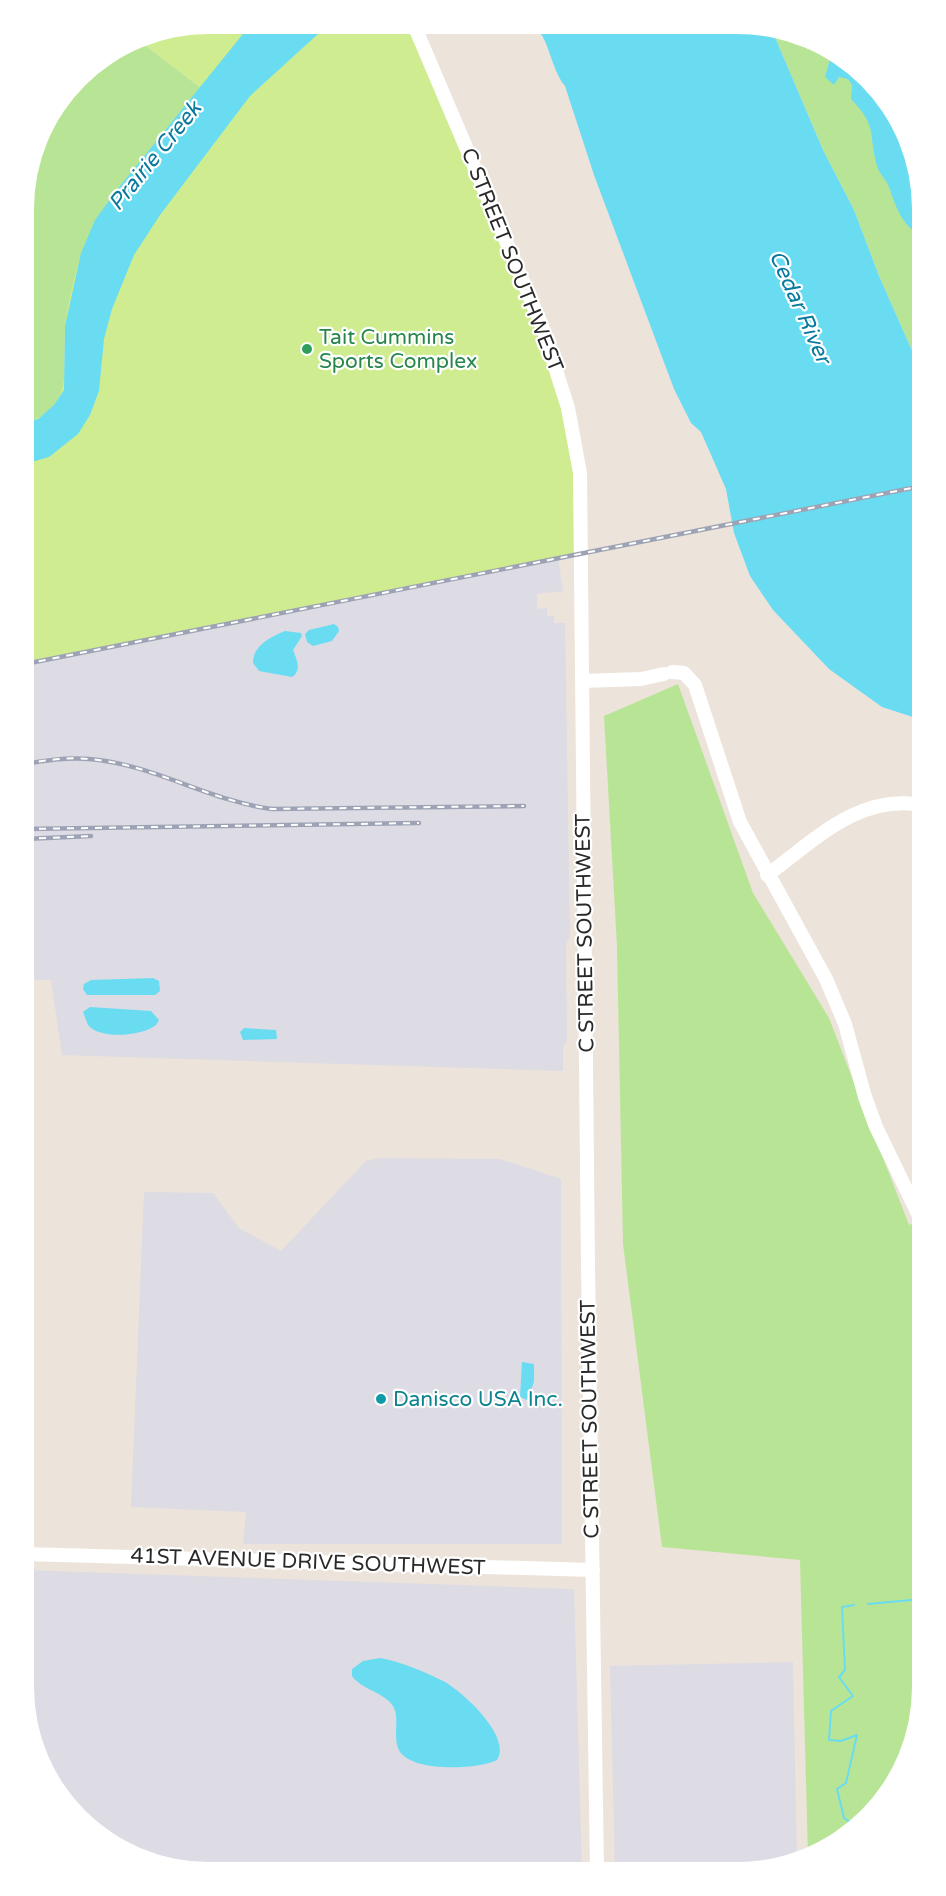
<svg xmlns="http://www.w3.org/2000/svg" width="946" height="1896" font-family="'Varela Round',sans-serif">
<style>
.industrial{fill:#dddbe4}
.green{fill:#b8e595}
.pitch{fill:#cfed90}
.water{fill:#69dcf2}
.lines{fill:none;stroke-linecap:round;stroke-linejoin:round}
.stream{stroke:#69dcf2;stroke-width:2}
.secondary{stroke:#fff;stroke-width:14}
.rail-casing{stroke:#9da3b4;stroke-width:4.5}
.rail{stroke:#fff;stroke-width:2;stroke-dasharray:7;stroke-linecap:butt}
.leisure-dot{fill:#2e9e5b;stroke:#fff;stroke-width:2}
.culture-dot{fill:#0f9aa8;stroke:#fff;stroke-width:2}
.labels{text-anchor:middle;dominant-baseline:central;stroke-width:4.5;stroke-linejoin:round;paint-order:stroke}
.street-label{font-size:21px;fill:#292929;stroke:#fff}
.leisure-label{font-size:21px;fill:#27864d;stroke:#fff;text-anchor:start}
.culture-label{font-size:21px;fill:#0d838f;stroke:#fff;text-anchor:start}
.water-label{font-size:22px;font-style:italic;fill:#09799e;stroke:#fff}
</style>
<rect width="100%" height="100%" fill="#ece3da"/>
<g class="industrial">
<polygon points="558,558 563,591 537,594 537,609 547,608 547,616 554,616 554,623 565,623 570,936 566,945 567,1040 563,1047 563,1071 62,1055 51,980 25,980 25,664"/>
<polygon points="380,1158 500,1159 561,1179 562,1544 243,1544 246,1512 131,1507 144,1192 213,1193 239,1228 281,1251 366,1161"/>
<polygon points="24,1570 574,1589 582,1872 185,1870 128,1853 88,1826 34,1746 24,1686"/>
<polygon points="793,1662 797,1861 736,1872 615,1872 610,1666"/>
</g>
<g class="green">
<polygon points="771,28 858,70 912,150 922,210 922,373 879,276 854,210 823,150"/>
<polygon points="137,39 201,88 116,191 65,326 64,390 55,405 38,419 25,422 26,186 43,127 87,70"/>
<path d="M678 684 753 893 829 1018 909 1225 922 1220V1699C917 1717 915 1740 908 1757 889 1803 851 1835 808 1856L800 1560 662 1547 623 1244 617 946 604 716Z"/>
</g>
<path class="pitch" d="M210 24 414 25 568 408 583 553 25 664V422C75 410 63 368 65 329 66 314 70 298 73 284 86 227 108 203 144 159 163 135 181 111 201 88L137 39Z"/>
<g class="water">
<polygon points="251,24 328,25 250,96 160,215 134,255 112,309 104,339 99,391 90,415 78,434 49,457 25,464 25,422 38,419 54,405 64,390 65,326 81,253 95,220 116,191"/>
<path d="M535 26 771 28 823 150 854 210 879 276 922 373V720L882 707 829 669 773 610 750 576 734 533 726 489 701 432 691 423 674 389 594 175 565 86C550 67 551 43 535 26Z"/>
<path d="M831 56 858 70 912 150 922 210V238C902 223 898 213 890 190 888 181 879 174 877 166 868 133 878 127 851 99L852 85 848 79 839 77 834 85 825 77Z"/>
<polygon points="334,624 338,627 339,631 332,641 313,646 307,642 305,634 309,630"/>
<path d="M285 631 301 633 302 636 293 650C297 660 302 670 292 677L259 671 253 663C253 645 271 637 285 631Z"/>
<polygon points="153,978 159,981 160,991 155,995 87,995 83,989 84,984 91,980"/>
<path d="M90 1007 151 1011 159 1020 156 1025C143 1036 100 1040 88 1025L83 1012Z"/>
<polygon points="244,1028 276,1030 277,1039 243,1040 240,1032"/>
<polygon points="522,1362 534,1364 534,1382 527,1400 520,1397"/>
<path d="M380 1658C402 1662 425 1672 445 1682 464 1693 512 1737 497 1760 477 1770 407 1773 398 1748 393 1735 400 1718 393 1706 384 1692 362 1690 352 1676V1669L363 1661Z"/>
</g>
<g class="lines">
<g class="stream">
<polyline points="915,1536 922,1546"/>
<polyline points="868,1604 922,1599"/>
<polyline points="854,1605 842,1607 845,1670 839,1677 853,1696 831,1711 829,1740 841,1741 857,1735 846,1783 837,1789 844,1818 856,1826"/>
</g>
<g class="secondary">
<polyline points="414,25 542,326 568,408 580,473 588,1264 597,1872"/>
<polyline points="672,672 684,673 695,685 740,822 826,979 845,1024 865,1097 876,1127 922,1222"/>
<polyline points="582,681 641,679 664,674"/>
<path d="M767 875C814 841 859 793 922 805"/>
<polyline points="24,1554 593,1570"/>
</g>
<defs>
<g id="rail">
<polyline points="25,664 922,486"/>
<path d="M25 764C46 760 68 757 89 759 153 764 209 801 272 809L524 806"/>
<polyline points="25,829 419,823"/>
<polyline points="25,839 91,836"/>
</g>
</defs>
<use href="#rail" class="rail-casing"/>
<use href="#rail" class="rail"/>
</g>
<circle class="leisure-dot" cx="307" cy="349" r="6"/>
<circle class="culture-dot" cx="381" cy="1399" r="6"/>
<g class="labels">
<g class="street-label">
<text transform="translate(512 260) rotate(68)">C STREET SOUTHWEST</text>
<text transform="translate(585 933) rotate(-91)">C STREET SOUTHWEST</text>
<text transform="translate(590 1419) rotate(-91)">C STREET SOUTHWEST</text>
<text transform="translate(308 1562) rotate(2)">41ST AVENUE DRIVE SOUTHWEST</text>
</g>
<g class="leisure-label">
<text x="319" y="337">Tait Cummins<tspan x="319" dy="24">Sports Complex</tspan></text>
</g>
<g class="culture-label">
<text x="393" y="1399">Danisco USA Inc.</text>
</g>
<g class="water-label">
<text transform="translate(155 156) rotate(-51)">Prairie Creek</text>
<text transform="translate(800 307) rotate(66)">Cedar River</text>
</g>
</g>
<path d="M0 0H946V1896H0ZM209 34H737A175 175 0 0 1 912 209V1687A175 175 0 0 1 737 1862H209A175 175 0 0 1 34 1687V209A175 175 0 0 1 209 34Z" fill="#fff" fill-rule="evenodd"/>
</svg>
